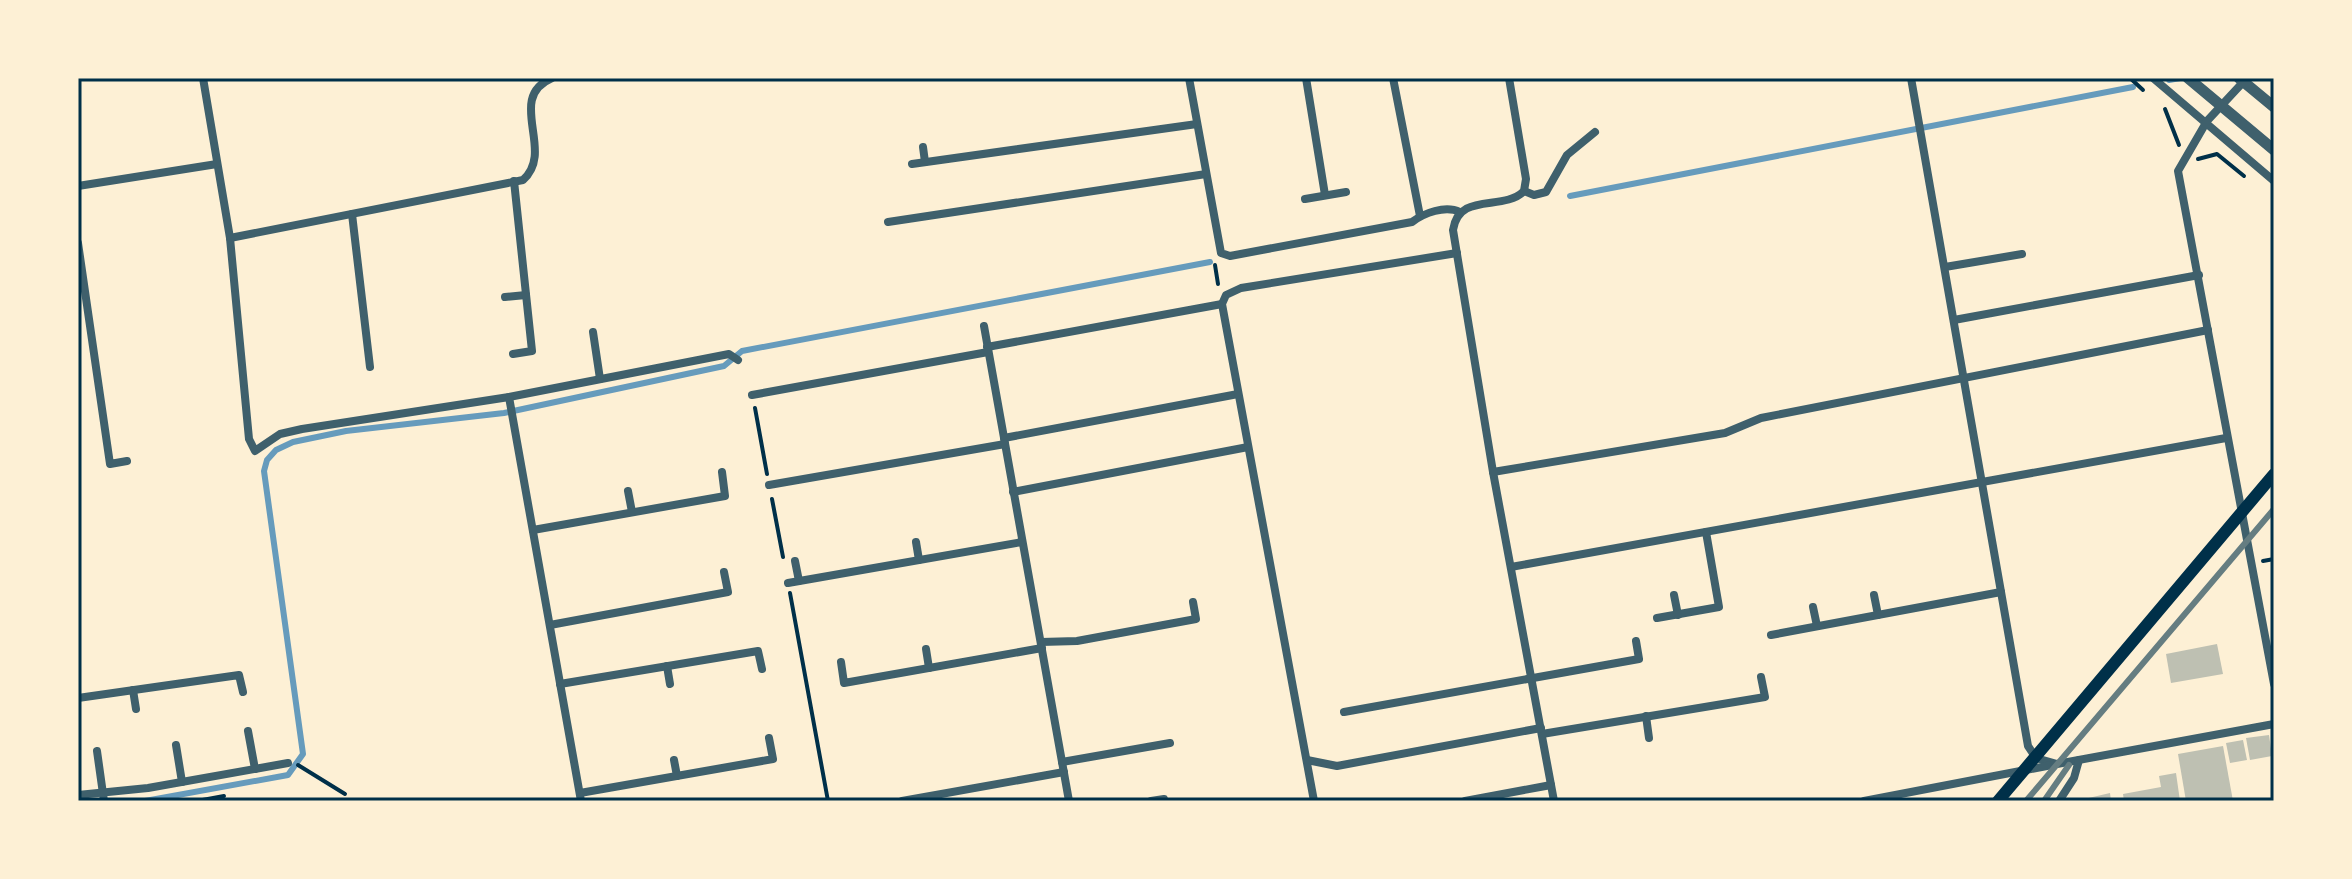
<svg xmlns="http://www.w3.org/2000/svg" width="2352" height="879" font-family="Mulish,sans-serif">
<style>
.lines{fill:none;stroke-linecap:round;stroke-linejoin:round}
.stream{stroke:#669bbc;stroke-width:6}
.building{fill:#bec0b2}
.path{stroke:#003049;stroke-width:4}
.minor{stroke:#3f606c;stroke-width:8}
.tertiary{stroke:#3f606c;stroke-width:11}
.secondary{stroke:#003049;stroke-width:12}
.rail{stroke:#657d81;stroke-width:6}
.neatline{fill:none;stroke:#003049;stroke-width:3}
</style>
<rect width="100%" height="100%" fill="#fdf0d5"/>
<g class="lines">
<g class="stream">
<polyline points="2169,80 2180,78"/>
<polyline points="1570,196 2133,87"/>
<polyline points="145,801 288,775 303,754 264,471 267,460 276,450 293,442 346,431 504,413 724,366 742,351 1210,262"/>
</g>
</g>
<g class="building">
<polygon points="2217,644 2223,674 2171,683 2166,654"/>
<polygon points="2269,735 2272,756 2250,760 2246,738"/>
<polygon points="2243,740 2247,760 2230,763 2226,743"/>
<polygon points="2223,746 2233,801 2186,801 2178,754"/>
<polygon points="2176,773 2180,801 2124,801 2123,794 2161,787 2159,776"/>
<polygon points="2110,793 2111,801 2080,801 2080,800"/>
</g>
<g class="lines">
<g class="path">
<polyline points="2130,78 2143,90"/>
<polyline points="2165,109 2179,145"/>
<polyline points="2198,159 2217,154 2244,176"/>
<polyline points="1215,265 1218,284"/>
<polyline points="755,408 767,474"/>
<polyline points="772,499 783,557"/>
<polyline points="2263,561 2274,559"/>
<polyline points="790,593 828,801"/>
<polyline points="298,765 345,794"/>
<polyline points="197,801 224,796"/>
<polyline points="2271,801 2274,801"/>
</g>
<g class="minor">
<path d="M203 78 230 238 523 180C556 151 505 98 552 78"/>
<path d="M1189 78 1221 253 1230 256 1412 222C1424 213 1445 205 1460 212"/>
<polyline points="1306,78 1325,195"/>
<polyline points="1393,78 1420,216"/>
<path d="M1509 78 1526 179 1524 191C1503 212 1459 191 1453 230L1493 472 1554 801"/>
<polyline points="1911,78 2028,746 2036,758 2057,764 2274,724"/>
<polyline points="2153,78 2274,181"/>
<polyline points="2247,78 2207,121 2178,171 2274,684"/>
<polyline points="923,147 925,162"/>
<polyline points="912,164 1197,124"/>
<polyline points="78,186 217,164"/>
<polyline points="1524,191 1534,195 1546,192 1567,155 1595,132"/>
<polyline points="1305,199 1346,192"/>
<polyline points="352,214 370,367"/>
<polyline points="888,222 1206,174"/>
<polyline points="230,238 249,439 255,451 280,434 302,429 509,397 729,354 738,360"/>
<polyline points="78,243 110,464 127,461"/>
<polyline points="1945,267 2022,254"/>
<polyline points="505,297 526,295"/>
<polyline points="1954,320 2199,275"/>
<polyline points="984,326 1069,801"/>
<polyline points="593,332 600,379"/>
<polyline points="987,347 1222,304"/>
<polyline points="513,354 532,351 514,181"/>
<polyline points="752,395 988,352"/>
<polyline points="509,397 581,801"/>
<polyline points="1004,438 1238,394"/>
<polyline points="1493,472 1725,433 1761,418 2208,330"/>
<polyline points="769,485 1005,444"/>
<polyline points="628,491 632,512"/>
<polyline points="1013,492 1248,447"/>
<polyline points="533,530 725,496 722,472"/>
<polyline points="916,542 919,560"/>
<polyline points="795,561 799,581"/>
<polyline points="1511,567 2226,438"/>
<polyline points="788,583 1022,542"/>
<polyline points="1674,595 1678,615"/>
<polyline points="1874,595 1878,615"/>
<polyline points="1813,607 1817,626"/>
<polyline points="1657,618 1719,607 1706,532"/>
<polyline points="550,625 728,592 724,572"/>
<polyline points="1771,635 2001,592"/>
<polyline points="1041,642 1077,641 1196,619 1193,602"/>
<polyline points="926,649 929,668"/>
<polyline points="841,662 844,683 1042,648"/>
<polyline points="667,666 670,684"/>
<polyline points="560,684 758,651 762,669"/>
<polyline points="133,690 136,709"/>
<polyline points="78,698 239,675 243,692"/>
<polyline points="1344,712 1639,659 1636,641"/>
<polyline points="1646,716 1649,738"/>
<polyline points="248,731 255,769"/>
<polyline points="1542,734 1765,697 1761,677"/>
<polyline points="176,745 182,782"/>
<polyline points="97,751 104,801"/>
<polyline points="674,760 677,776"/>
<polyline points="1307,760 1337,766 1541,728"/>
<polyline points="1062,762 1170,743"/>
<polyline points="580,793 773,759 769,738"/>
<polyline points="78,795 148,788 288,763"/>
<polyline points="902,801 1064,772"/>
<polyline points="1151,801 1164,799"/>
<polyline points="1314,801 1222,304 1226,295 1241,288 1457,253"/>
<polyline points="1465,801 1551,785"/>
<polyline points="1864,801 2052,765"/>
<polyline points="2059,801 2074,778 2079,760"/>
</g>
<g class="tertiary">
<polyline points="2188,78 2274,150"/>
<polyline points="2239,78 2274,107"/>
</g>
<polyline class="secondary" points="1998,801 2274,474"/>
<g class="rail">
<polyline points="2026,801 2274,509"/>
<polyline points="2044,801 2069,765"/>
</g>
</g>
<rect width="2352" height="879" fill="none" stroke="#fdf0d5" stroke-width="160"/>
<rect x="80" y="80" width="2192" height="719" class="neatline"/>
</svg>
